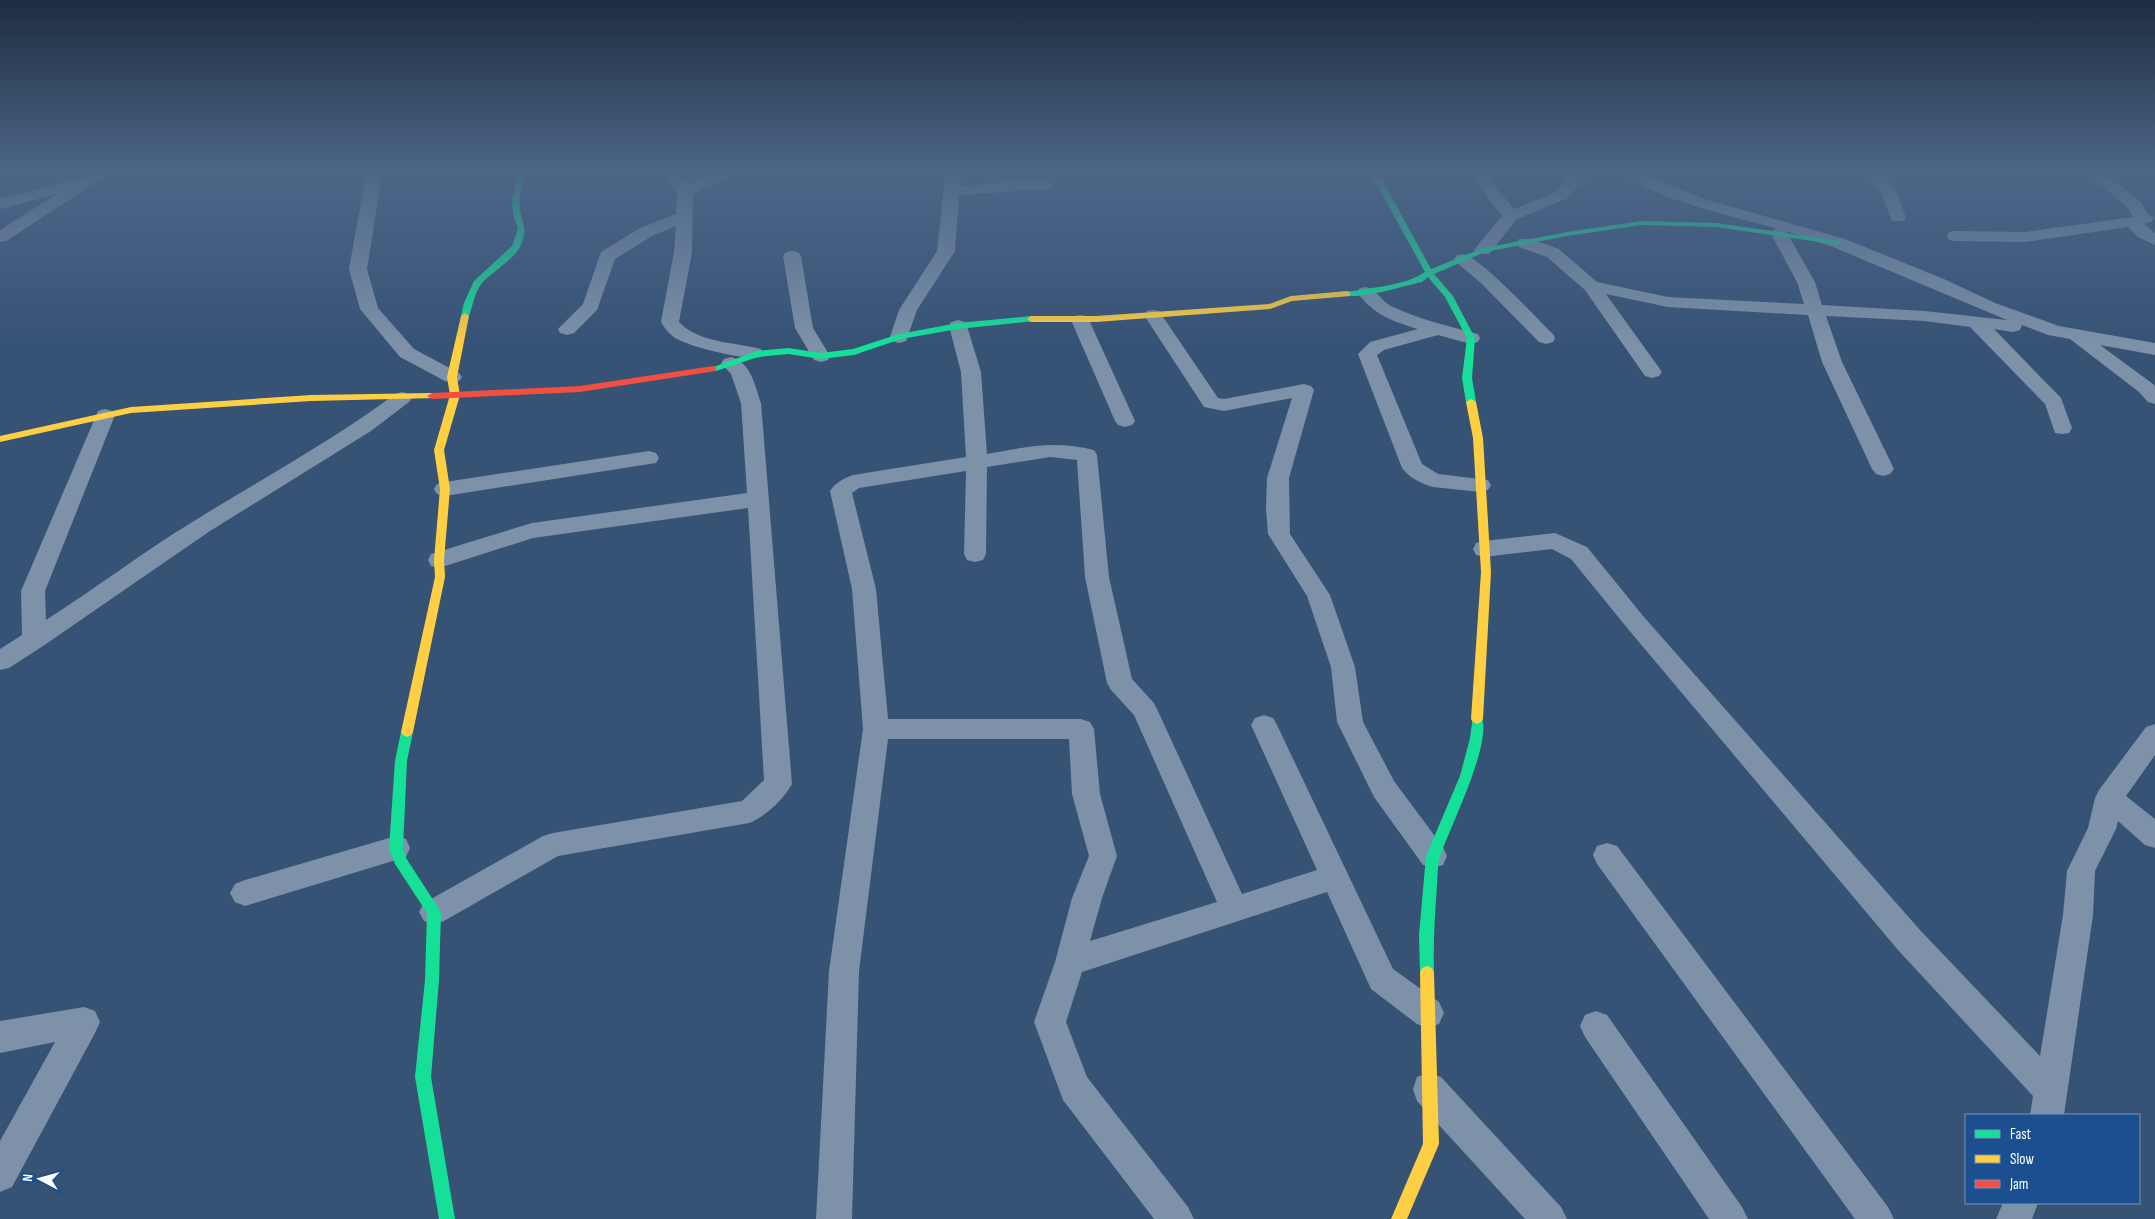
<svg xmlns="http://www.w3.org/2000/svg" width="2155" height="1219" font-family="'Sofia Sans Condensed',sans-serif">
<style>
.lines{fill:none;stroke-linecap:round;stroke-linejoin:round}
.street{fill:#7d92a8;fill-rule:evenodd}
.fast{fill:#16e098;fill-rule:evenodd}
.slow{fill:#ffcf43;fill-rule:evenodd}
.jam{fill:#f24e42;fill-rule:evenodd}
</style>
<rect width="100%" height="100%" fill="#365274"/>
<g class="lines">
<g class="street">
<polygon points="90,174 109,174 6,241 0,242 0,230 57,194 0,209 0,199 71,181 76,183"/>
<polygon points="366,174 382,174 367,269 378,308 414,349 459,373 462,377 459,381 452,383 445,381 400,357 360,309 349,269"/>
<path d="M666 174H682L688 184 710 174H731L729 177 693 194 692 252 679 322C699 343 734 342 761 349L763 353 761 357C746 361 691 347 677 339 670 335 665 329 661 322L674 252 676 226 652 236 615 259 597 310 574 333 567 335 560 333 558 329 583 304 601 252 640 228 676 214 677 192Z"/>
<polygon points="945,174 961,174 960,186 1045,179 1051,181 1053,184 1051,187 1045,189 959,195 955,251 917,310 906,341 899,343 892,341 890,337 899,310 937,251"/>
<polygon points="1469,174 1485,174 1514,209 1556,192 1571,174 1588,174 1568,198 1517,219 1489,254 1477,254 1474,250 1502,216"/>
<path d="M1627 174H1647L1658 181 1708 200 1845 239 1944 279 1995 303 2059 326 2155 343V355L2100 345 2153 384 2155 386V404L2148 402 2139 392 2070 339 2048 335 2022 325 2020 330 2013 332 1994 329 2061 398 2072 428 2069 433 2062 434 2055 433 2045 404 1970 327 1925 321 1826 316 1842 362 1894 469 1890 474 1883 476 1876 474 1872 469 1822 362 1808 315 1668 307 1606 294 1662 372 1659 376 1652 378 1645 376 1585 290 1547 257 1519 247 1517 243 1519 239H1531L1559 249 1597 282 1668 297 1804 304 1797 282 1771 234 1773 230 1778 229C1748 220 1644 197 1627 174ZM1786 231 1833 247 2007 320 1925 311 1822 305 1815 282Z"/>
<polygon points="1869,174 1885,174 1897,192 1906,218 1904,221 1892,221 1881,192"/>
<polygon points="2088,174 2106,174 2141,202 2148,214 2154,218 2152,221 2144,224 2155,233 2155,245 2138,237 2128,227 2025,242 1955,241 1949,240 1947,236 1949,232 1955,231 2025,232 2133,217 2128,208"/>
<polygon points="792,251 798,252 801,256 813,328 830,356 828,360 821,362 814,360 795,328 783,256 786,252"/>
<path d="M1463 254C1483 259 1535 317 1553 334L1555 338 1553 342 1546 344 1539 342 1481 283 1457 263 1454 259 1457 255Z"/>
<path d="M1366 287C1377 289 1381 301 1391 306 1418 319 1448 326 1478 334L1480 338 1478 342 1471 344 1438 335 1384 350 1377 355 1422 464 1438 474 1488 480 1491 485 1488 490 1480 492 1433 487C1422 484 1408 477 1402 468L1358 354 1370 342 1418 329C1394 322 1372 314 1357 292L1360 288Z"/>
<polygon points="1153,310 1159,311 1218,398 1224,399 1304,384 1311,386 1314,390 1289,478 1290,534 1330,595 1355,667 1363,722 1394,781 1443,847 1447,856 1443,865 1433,868 1423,865 1374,797 1337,722 1331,667 1307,596 1268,534 1266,507 1267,478 1292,398 1224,411 1204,407 1144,315 1147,311"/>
<polygon points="1080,315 1086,316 1089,320 1135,421 1132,425 1125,427 1118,425 1115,421 1071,320 1074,316"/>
<path d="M958 320 965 322 967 326 981 372 987 454C1026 447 1055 440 1094 450L1097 455 1109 577 1132 679 1153 702 1157 709 1242 894 1317 870 1251 725 1255 718 1264 715 1273 718 1277 725 1393 969 1439 1002 1444 1013 1439 1024 1428 1028 1417 1024 1371 989 1327 892 1082 972 1066 1022 1087 1077 1188 1207 1194 1219H1154L1063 1100 1034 1022 1055 962 1072 898 1089 856 1072 794 1069 739H888L859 971 852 1219H816L829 971 863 729 852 589 830 491C835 483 844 478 853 475L966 457 961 372 949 326 951 322ZM1050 457 1077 460 1085 577 1107 683 1111 690 1134 715 1217 902 1090 941 1102 898 1117 856 1100 794 1094 729 1090 722 1081 719H888L876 589 852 493 859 488 966 471 964 554 967 560 975 562 983 560 986 554 987 467Z"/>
<path d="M731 357C751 362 755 386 761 403L792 784C784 799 765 817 749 823L558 856 444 921 434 925 424 921 419 912 424 903 543 836 553 833 742 801 764 780 748 508 533 538 439 568 431 566 428 560 431 554 532 523 747 493 741 403 731 374 721 363 724 359Z"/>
<path d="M402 392 409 394 412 398 409 402 371 431 210 531 43 646 9 668 0 670V649L22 635 21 591 98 411 105 409 112 411 115 415 45 591 46 620C96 588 143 552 194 521 261 479 331 442 395 394Z"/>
<polygon points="649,451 656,453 659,458 656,463 445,496 437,494 434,489 437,484 445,482"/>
<polygon points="1555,533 1587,547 1644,617 1920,930 2040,1056 2063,915 2067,871 2088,828 2095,798 2099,790 2146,727 2155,724 2155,755 2126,796 2155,819 2155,848 2145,845 2118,821 2116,829 2095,871 2093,915 2064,1115 2030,1115 2033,1096 1898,950 1628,629 1571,559 1552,549 1484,557 1476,555 1473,549 1476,543 1484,541"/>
<polygon points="396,836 406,839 410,848 406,857 245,906 235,902 230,893 235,884 245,880"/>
<polygon points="1607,843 1617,846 1888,1207 1894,1219 1855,1219 1597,864 1593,855 1597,846"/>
<polygon points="84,1007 95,1011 100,1022 95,1033 12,1187 0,1192 0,1141 55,1042 0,1053 0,1021"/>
<polygon points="1596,1011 1607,1015 1742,1207 1748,1219 1709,1219 1585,1037 1580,1026 1585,1015"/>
<polygon points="1429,1073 1441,1077 1561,1207 1567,1219 1525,1219 1417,1101 1413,1089 1417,1077"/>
<polygon points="2003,1203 2038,1203 2032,1219 1996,1219"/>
</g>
<g class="fast">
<path d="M517 174H525C522 185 518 197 520 208 522 226 528 226 521 245 516 258 492 272 482 283 474 292 473 307 468 318H462L461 316 464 303 474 281 512 246 518 229 513 214 512 202Z"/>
<path d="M1371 174H1379L1431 269 1483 248 1567 232 1641 221 1716 223 1839 241 1843 243 1839 245 1716 227 1641 225 1567 236 1485 252 1434 274 1453 296 1475 338 1472 378 1476 402 1471 405 1466 402 1462 378 1467 338 1445 297 1428 277 1422 282C1407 285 1353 302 1343 294 1349 290 1358 291 1366 289 1385 286 1409 283 1425 272Z"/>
<polygon points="1031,316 1035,319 1034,321 958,329 901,339 854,355 821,359 788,354 758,357 716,371 710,371 708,369 757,351 788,348 821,353 853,349 899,334 958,323"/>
<path d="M1477 714 1481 716C1494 740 1450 827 1441 854 1437 863 1438 875 1437 885 1435 914 1433 943 1434 973L1432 978 1427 980 1422 978 1420 973 1419 935 1426 856 1460 776 1470 738 1473 716Z"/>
<polygon points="407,727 411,729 413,732 407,761 403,848 406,858 441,912 439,980 431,1077 455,1219 439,1219 415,1077 425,980 427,913 395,864 389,848 395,761 401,732 403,729"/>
</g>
<g class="slow">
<polygon points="1347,291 1350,292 1350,296 1292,301 1270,309 1096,322 1031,322 1027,319 1031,316 1096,316 1269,304 1291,296"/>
<polygon points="465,313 469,316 457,377 460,395 444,450 450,489 444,560 445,577 413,732 411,735 407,737 403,735 401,732 435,577 434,560 440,489 434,450 450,395 447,377 461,316"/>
<polygon points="432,393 437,396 435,398 311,401 131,413 0,442 0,436 131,407 311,395"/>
<polygon points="1471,399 1476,402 1483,438 1491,572 1483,719 1481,722 1477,724 1473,722 1471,719 1481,572 1473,438 1466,402"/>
<polygon points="1427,966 1432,968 1434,973 1439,1144 1407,1219 1391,1219 1423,1144 1420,973 1422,968"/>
</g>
<polygon class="jam" points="713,366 716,367 716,371 580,392 432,399 427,396 432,393 580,386"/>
</g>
<linearGradient id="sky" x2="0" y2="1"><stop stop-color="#1e2d40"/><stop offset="0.5" stop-color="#4c6688"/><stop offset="1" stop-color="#4c6688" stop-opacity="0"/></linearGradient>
<rect width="2155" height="345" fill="url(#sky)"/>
<rect x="1965" y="1114" width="175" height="90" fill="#1b4f8f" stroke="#7695bc"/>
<rect x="1975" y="1130" width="25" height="8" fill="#16e098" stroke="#7695bc"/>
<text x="2010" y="1139" font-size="15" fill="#ffffff">Fast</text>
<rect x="1975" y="1155" width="25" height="8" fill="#ffcf43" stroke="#7695bc"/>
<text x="2010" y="1164" font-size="15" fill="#ffffff">Slow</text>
<rect x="1975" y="1180" width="25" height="8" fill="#f24e42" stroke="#7695bc"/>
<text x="2010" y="1189" font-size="15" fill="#ffffff">Jam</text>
<g transform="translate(40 1179) rotate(276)" stroke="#1b4f8f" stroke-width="4" paint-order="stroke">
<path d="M0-4L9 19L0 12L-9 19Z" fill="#ffffff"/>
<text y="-8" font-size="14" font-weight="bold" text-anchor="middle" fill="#ffffff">N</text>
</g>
</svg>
